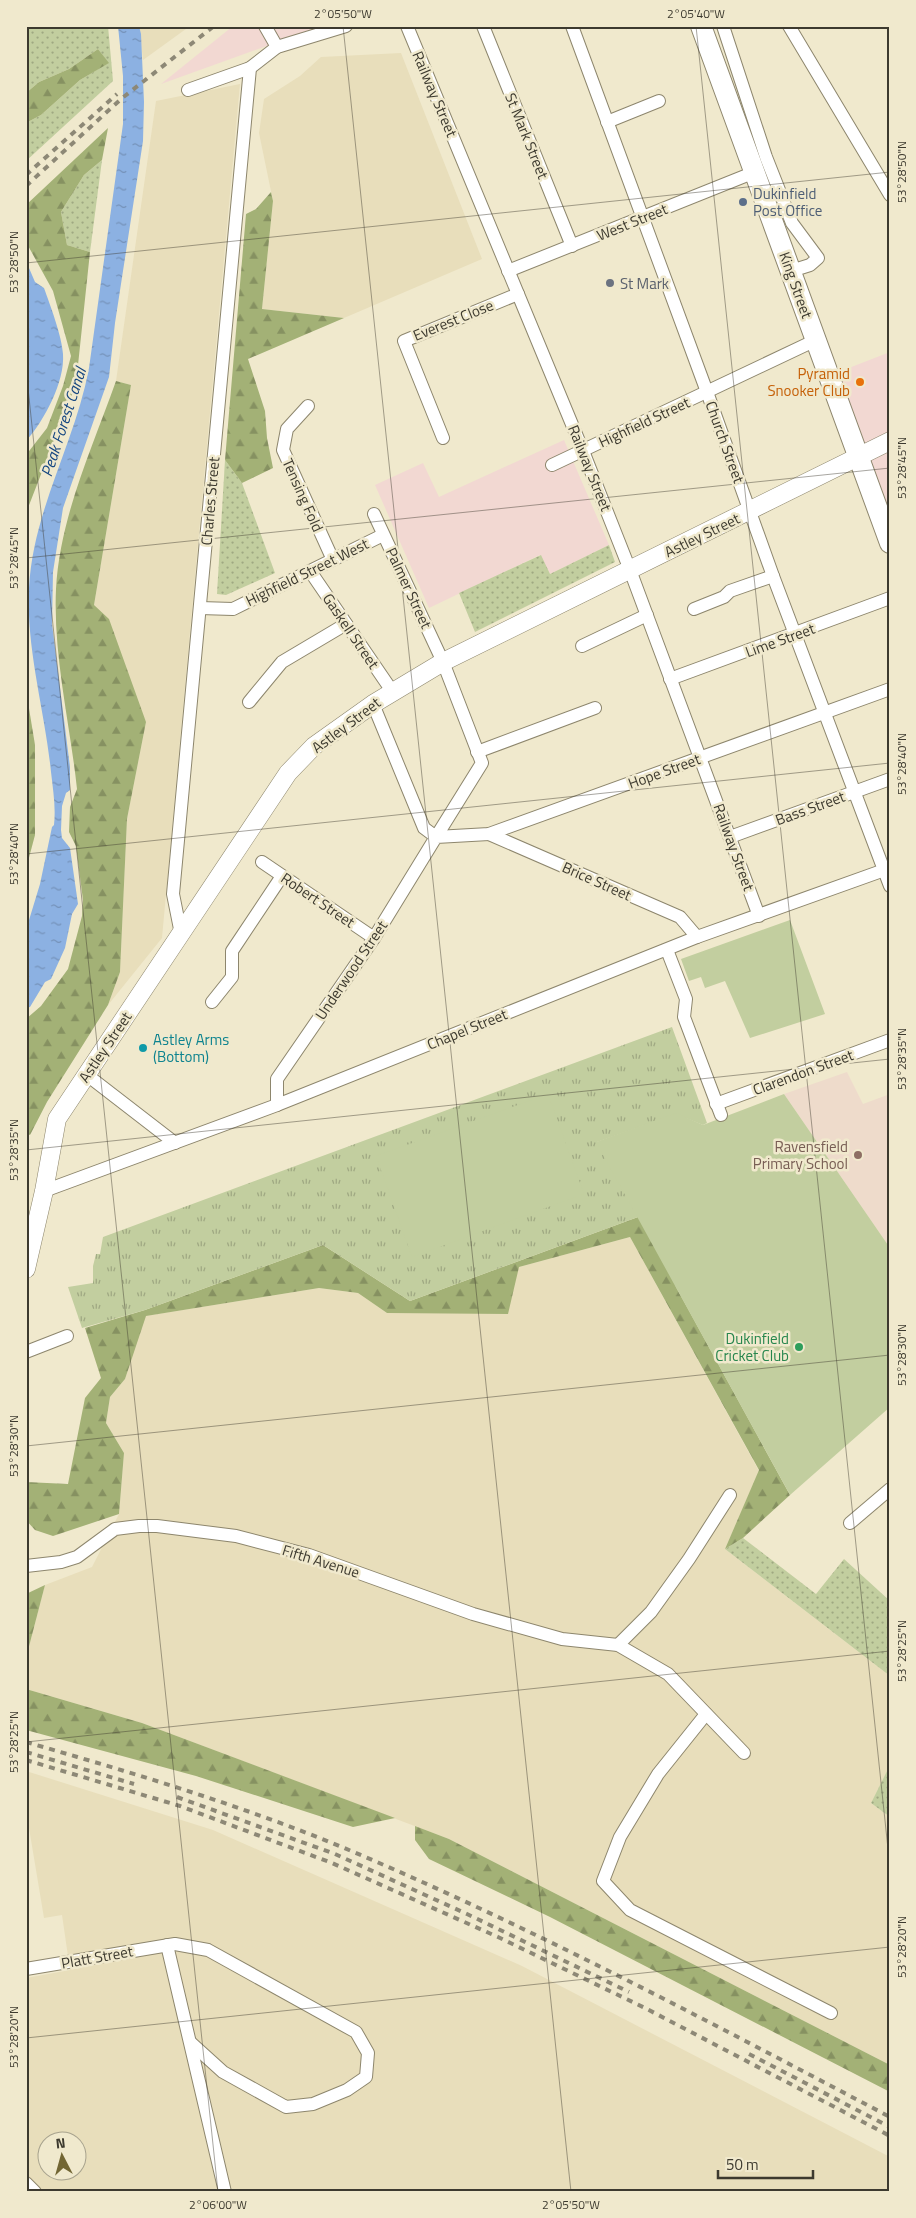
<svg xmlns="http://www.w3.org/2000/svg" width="916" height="2218" font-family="'Titillium Web',sans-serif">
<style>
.commercial{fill:#f2d8d2}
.built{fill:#e8debb;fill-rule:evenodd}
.education{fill:#eedbcb}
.grass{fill:url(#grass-dots)}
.forest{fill:url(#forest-firs)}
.park{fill:url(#park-tufts)}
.garden{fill:#c2ce9f}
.water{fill:url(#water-ripples)}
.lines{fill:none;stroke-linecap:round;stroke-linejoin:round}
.street-casing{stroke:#8d866d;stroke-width:14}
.secondary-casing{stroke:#8d866d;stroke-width:19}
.primary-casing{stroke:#8d866d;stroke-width:22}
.street{stroke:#fff;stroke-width:12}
.secondary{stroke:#fff;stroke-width:18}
.primary{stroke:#fff;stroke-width:20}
.rail{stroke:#8d8876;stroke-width:4;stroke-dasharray:6 6;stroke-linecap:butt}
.ticks{fill:none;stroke:#3d3a2f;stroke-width:1;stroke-opacity:0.45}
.service-dot{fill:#5c6f8a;stroke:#f0e9cd;stroke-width:2}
.worship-dot{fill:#6b7280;stroke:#f0e9cd;stroke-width:2}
.food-dot{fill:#e8710a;stroke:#f0e9cd;stroke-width:2}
.culture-dot{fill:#0f9aa8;stroke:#f0e9cd;stroke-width:2}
.education-dot{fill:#8d6e63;stroke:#f0e9cd;stroke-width:2}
.leisure-dot{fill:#2e9e5b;stroke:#f0e9cd;stroke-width:2}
.labels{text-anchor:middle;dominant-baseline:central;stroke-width:5;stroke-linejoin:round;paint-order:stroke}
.street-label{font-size:15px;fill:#3d3a2f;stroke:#f0e9cd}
.service-label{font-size:15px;fill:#4e5e75;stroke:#f0e9cd;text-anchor:start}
.worship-label{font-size:15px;fill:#5b616d;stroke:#f0e9cd;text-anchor:start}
.food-label{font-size:15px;fill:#c56008;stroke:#f0e9cd;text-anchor:end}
.culture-label{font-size:15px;fill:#0d838f;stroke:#f0e9cd;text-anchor:start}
.education-label{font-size:15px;fill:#785e54;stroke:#f0e9cd;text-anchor:end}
.leisure-label{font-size:15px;fill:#27864d;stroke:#f0e9cd;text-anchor:end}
.water-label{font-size:16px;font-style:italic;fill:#164781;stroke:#f0e9cd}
.neatline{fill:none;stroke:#3d3a2f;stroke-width:2}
.ticks-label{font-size:12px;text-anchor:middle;fill:#3d3a2f}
</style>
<defs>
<pattern id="grass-dots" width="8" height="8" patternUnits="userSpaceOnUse" patternTransform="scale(1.25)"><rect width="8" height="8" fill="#c2ce9f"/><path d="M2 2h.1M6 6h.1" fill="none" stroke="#9fa882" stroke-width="1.8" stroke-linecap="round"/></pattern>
<pattern id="forest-firs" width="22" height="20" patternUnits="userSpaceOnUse" patternTransform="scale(1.25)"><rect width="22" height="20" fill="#a3b176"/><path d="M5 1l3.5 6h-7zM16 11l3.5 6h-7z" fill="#869161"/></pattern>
<pattern id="park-tufts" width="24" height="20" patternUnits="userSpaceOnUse" patternTransform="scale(1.25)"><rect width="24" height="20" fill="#c2ce9f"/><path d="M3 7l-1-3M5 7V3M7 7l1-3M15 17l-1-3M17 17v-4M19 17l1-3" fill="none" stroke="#9fa882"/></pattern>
<pattern id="water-ripples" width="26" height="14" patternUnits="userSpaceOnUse" patternTransform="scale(1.25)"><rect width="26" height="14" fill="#8cb1e2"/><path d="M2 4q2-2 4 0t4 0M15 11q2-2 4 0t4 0" fill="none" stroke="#7491b8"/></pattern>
</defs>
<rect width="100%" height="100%" fill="#f0e9cd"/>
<g class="commercial">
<polygon points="233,26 322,26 161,84"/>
<polygon points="890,352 890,520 836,373"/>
<polygon points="564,440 609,545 550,574 540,555 429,608 375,485 423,463 439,497"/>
</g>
<g class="built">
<polygon points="139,26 190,26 143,60"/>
<polygon points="401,53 482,259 344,318 262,309 273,201 259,133 264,99 300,76 321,57"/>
<polygon points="240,84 162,938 108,1005 120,972 127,819 146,722 94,605 131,385 116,381 156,101"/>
<polygon points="630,1237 759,1471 725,1549 890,1676 890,1765 871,1803 890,1817 890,2065 449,1839 142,1723 26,1689 26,1658 45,1585 92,1567 119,1514 124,1453 106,1423 110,1397 125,1379 145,1316 319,1288 358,1293 387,1313 519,1267"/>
<path d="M26 1771 213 1830 522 1966 890 2157V2192H26V2085L29 2082 26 2061V1978L70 1970 62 1915 44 1918 26 1810ZM48 2140H78V2170H48Z"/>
</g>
<polygon class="education" points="847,1072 863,1104 890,1094 890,1248 784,1094"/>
<g class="grass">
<polygon points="26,26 108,26 113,81 26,161 26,123 41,115 80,80 108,63 98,49 69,69 39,82 26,93"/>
<polygon points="102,160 90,252 67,245 61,212 84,175"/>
<polygon points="225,460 242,483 275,573 226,595 217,594"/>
<polygon points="609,545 615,562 475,632 459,593 541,555 550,574"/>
<polygon points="743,1538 816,1594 844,1559 890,1601 890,1676 725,1549"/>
<polygon points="890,1765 890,1817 871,1803"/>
</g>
<g class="forest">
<polygon points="98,49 109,63 80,80 41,115 26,123 26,93 39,82 69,69"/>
<polygon points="108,128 102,160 84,175 61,212 67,245 90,252 76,384 26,513 26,455 47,428 63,386 71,356 53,291 26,242 26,205"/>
<polygon points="271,192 273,201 262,309 344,318 248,359 265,411 267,438 273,468 242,483 225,460 246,214 256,209"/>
<path d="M116 381 131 385 94 605 109 619 146 722 127 819 120 972 108 1005 47 1102 30 1135 26 1134V1019L41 1006 68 969 82 916 83 900 76 846 69 832 70 807 77 789C70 723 53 656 56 589 60 516 92 449 116 381Z"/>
<polygon points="26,690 35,745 35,835 26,869"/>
<polygon points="638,1217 647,1218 663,1241 676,1287 790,1495 743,1538 725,1549 759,1470 630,1237 519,1267 508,1314 387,1313 358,1293 319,1288 146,1316 125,1379 110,1397 106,1423 124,1453 119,1514 53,1536 35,1530 26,1520 26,1482 68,1484 85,1398 101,1378 85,1328 145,1310 323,1245 410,1301"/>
<polygon points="45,1585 26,1658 26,1594"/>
<polygon points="26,1689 142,1723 395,1818 353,1827 196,1776 26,1730"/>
<polygon points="415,1826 449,1839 890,2065 890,2092 550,1917 429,1859 415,1840"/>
</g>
<polygon class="park" points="672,1027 707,1123 703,1125 676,1114 597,1142 638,1217 410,1301 323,1245 145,1310 82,1328 68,1287 93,1283 93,1266 96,1254 100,1254 103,1237"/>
<g class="garden">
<polygon points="790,920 825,1014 750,1038 725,981 705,988 701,977 689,981 681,959"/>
<polygon points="548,1094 584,1194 412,1257 376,1156"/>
<polygon points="784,1094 890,1248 890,1407 790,1495 596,1142 676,1113 703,1125"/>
</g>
<g class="water">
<path d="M118 26H139L141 34 144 102 143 141 115 323 109 377 63 508 53 572 52 624 70 767V790L66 793 62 806 61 830 62 838 70 848 78 904 72 914 65 948 51 979 45 982 30 1007 26 1008V930L40 884 52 827 54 825C56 807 53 790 51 772 45 711 26 650 29 588 33 510 75 443 89 368L123 124V76Z"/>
<path d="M26 261 35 282 44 288C50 305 62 336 63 354 65 382 44 421 26 441V376L29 364 26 342Z"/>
</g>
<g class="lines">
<defs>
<g id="street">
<polyline points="265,26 277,47"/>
<polyline points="407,26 583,451 630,570 759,916"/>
<polyline points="483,26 572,246"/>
<polyline points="572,26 707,392 773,576 890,886"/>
<polyline points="723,26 766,157 792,223 818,258 810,265 791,271"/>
<polyline points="789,26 890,195"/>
<polyline points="188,90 250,68 277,47 346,26"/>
<polyline points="607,122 659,101"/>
<polyline points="508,271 755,172"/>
<polyline points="308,406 287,429 283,450 333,560"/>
<polyline points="443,438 404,341 518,294"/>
<polyline points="552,465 816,340"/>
<polyline points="310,571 392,691"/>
<polyline points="200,608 233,609 383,535"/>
<polyline points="694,609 724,597 730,591 773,576"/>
<polyline points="582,646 647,615"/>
<polyline points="670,679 890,598"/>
<polyline points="249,702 282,662 346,624"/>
<polyline points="373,704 424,828 436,837 482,763 443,662 374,514"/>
<polyline points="477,752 595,708"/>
<polyline points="489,834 680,917 697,937"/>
<polyline points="730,837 890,779"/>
<polyline points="262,862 374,938"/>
<polyline points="181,934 173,894 250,68"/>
<polyline points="667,950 686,999 684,1017 721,1115"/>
<polyline points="212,1002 232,977 232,951 282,876"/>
<polyline points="87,1075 175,1143"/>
<polyline points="716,1104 890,1040"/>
<polyline points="277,1105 277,1079 374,938 436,837 489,834 890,689"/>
<polyline points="44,1191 277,1105 697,937 890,868"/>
<polyline points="26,1352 67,1336"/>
<polyline points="850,1523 890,1489"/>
<polyline points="26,1566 61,1562 77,1557 115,1529 139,1526 157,1526 236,1536 309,1555 473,1614 562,1639 618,1645 668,1674 744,1753"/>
<polyline points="618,1645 651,1612 689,1559 730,1495"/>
<polyline points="706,1714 658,1774 620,1837 603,1881 630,1910 831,2013"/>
<polyline points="167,1945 225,2192"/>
<polyline points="26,1969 175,1944 208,1950 356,2032 368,2053 366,2077 347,2090 313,2104 286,2107 223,2072 191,2043"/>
<polyline points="26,2183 35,2192"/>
</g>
<polyline id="secondary" points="26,1269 44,1191 57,1119 288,773 314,746 373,704 443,662 890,441"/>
<polyline id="primary" points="701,26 890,543"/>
</defs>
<use href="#street" class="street-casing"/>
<use href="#secondary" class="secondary-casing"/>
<use href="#primary" class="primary-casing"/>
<use href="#street" class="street"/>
<use href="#secondary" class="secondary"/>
<use href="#primary" class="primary"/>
<g class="rail">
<polyline points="26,175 117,94"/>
<polyline points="26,186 121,99 214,26"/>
<path d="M26 1742C140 1775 254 1809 363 1856 543 1933 717 2026 890 2117"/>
<polyline points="26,1752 134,1784"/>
<polyline points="26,1760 180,1806 332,1863 498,1937 645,2008 890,2136"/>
<polyline points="177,1797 335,1854 467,1914 629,1992"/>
<polyline points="749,2054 890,2127"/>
</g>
</g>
<path class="ticks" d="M343 26 571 2192M696 26 890 1868M26 263 890 172M26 369 218 2192M26 558 890 468M26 854 890 763M26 1150 890 1059M26 1446 890 1355M26 1742 890 1651M26 2038 890 1947"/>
<circle class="service-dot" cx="743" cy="202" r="5"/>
<circle class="worship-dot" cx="610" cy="283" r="5"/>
<circle class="food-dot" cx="860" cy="382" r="5"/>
<circle class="culture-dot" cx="143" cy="1048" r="5"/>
<circle class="education-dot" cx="858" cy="1155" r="5"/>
<circle class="leisure-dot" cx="799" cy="1347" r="5"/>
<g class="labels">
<g class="street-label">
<text transform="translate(435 94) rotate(67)">Railway Street</text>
<text transform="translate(527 136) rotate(68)">St Mark Street</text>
<text transform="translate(632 222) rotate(-22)">West Street</text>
<text transform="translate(796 285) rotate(70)">King Street</text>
<text transform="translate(453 320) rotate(-22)">Everest Close</text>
<text transform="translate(644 422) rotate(-25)">Highfield Street</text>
<text transform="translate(725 442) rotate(70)">Church Street</text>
<text transform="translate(590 468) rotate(68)">Railway Street</text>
<text transform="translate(303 495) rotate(66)">Tensing Fold</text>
<text transform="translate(210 501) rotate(-85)">Charles Street</text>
<text transform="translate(702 535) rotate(-26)">Astley Street</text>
<text transform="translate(307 572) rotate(-26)">Highfield Street West</text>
<text transform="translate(409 588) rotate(65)">Palmer Street</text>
<text transform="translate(351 631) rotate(56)">Gaskell Street</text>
<text transform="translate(780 640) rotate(-20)">Lime Street</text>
<text transform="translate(346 725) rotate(-37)">Astley Street</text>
<text transform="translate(664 771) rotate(-20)">Hope Street</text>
<text transform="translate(810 808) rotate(-20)">Bass Street</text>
<text transform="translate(734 847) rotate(70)">Railway Street</text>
<text transform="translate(597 881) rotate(24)">Brice Street</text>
<text transform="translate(318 900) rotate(34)">Robert Street</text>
<text transform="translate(351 970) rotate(-56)">Underwood Street</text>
<text transform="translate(467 1029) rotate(-22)">Chapel Street</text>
<text transform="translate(105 1047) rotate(-56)">Astley Street</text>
<text transform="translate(803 1072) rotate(-20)">Clarendon Street</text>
<text transform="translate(321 1561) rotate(17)">Fifth Avenue</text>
<text transform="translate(97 1957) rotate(-10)">Platt Street</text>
</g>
<g class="service-label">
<text x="753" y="193">Dukinfield<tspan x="753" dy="17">Post Office</tspan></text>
</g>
<g class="worship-label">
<text x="620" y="283">St Mark</text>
</g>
<g class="food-label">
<text x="850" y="373">Pyramid<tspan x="850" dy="17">Snooker Club</tspan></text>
</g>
<g class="culture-label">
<text x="153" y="1039">Astley Arms<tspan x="153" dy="17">(Bottom)</tspan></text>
</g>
<g class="education-label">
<text x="848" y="1146">Ravensfield<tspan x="848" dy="17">Primary School</tspan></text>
</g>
<g class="leisure-label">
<text x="789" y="1338">Dukinfield<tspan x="789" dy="17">Cricket Club</tspan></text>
</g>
<g class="water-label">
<text transform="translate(63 422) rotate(-72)">Peak Forest Canal</text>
</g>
</g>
<rect width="916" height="2218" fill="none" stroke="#f0e9cd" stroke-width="55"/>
<g transform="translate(62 2156) rotate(354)"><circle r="24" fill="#f0e9cd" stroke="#a8a38e"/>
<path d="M0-4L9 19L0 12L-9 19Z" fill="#726633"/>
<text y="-8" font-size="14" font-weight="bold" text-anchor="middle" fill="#3d3a2f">N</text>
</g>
<path d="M718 2170v8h95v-8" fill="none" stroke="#3d3a2f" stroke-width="2.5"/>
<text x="726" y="2170" font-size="15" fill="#3d3a2f" stroke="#f0e9cd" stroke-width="4" paint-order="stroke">50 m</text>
<rect x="28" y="28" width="860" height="2162" class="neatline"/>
<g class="ticks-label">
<text x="343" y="18">2°05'50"W</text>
<text x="696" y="18">2°05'40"W</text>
<text transform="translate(902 172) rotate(-90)" y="4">53°28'50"N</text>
<text transform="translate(14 262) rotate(-90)" y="4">53°28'50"N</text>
<text transform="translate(902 468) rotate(-90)" y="4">53°28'45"N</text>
<text transform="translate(14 558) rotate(-90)" y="4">53°28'45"N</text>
<text transform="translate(902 764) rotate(-90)" y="4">53°28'40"N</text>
<text transform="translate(14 854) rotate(-90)" y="4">53°28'40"N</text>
<text transform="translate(902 1059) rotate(-90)" y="4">53°28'35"N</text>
<text transform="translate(14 1150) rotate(-90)" y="4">53°28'35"N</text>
<text transform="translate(902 1355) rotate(-90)" y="4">53°28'30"N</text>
<text transform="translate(14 1446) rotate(-90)" y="4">53°28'30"N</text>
<text transform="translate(902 1651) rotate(-90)" y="4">53°28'25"N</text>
<text transform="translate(14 1742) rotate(-90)" y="4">53°28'25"N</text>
<text transform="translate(902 1947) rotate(-90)" y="4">53°28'20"N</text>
<text transform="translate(14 2037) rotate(-90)" y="4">53°28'20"N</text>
<text x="218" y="2209">2°06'00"W</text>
<text x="571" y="2209">2°05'50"W</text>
</g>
</svg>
